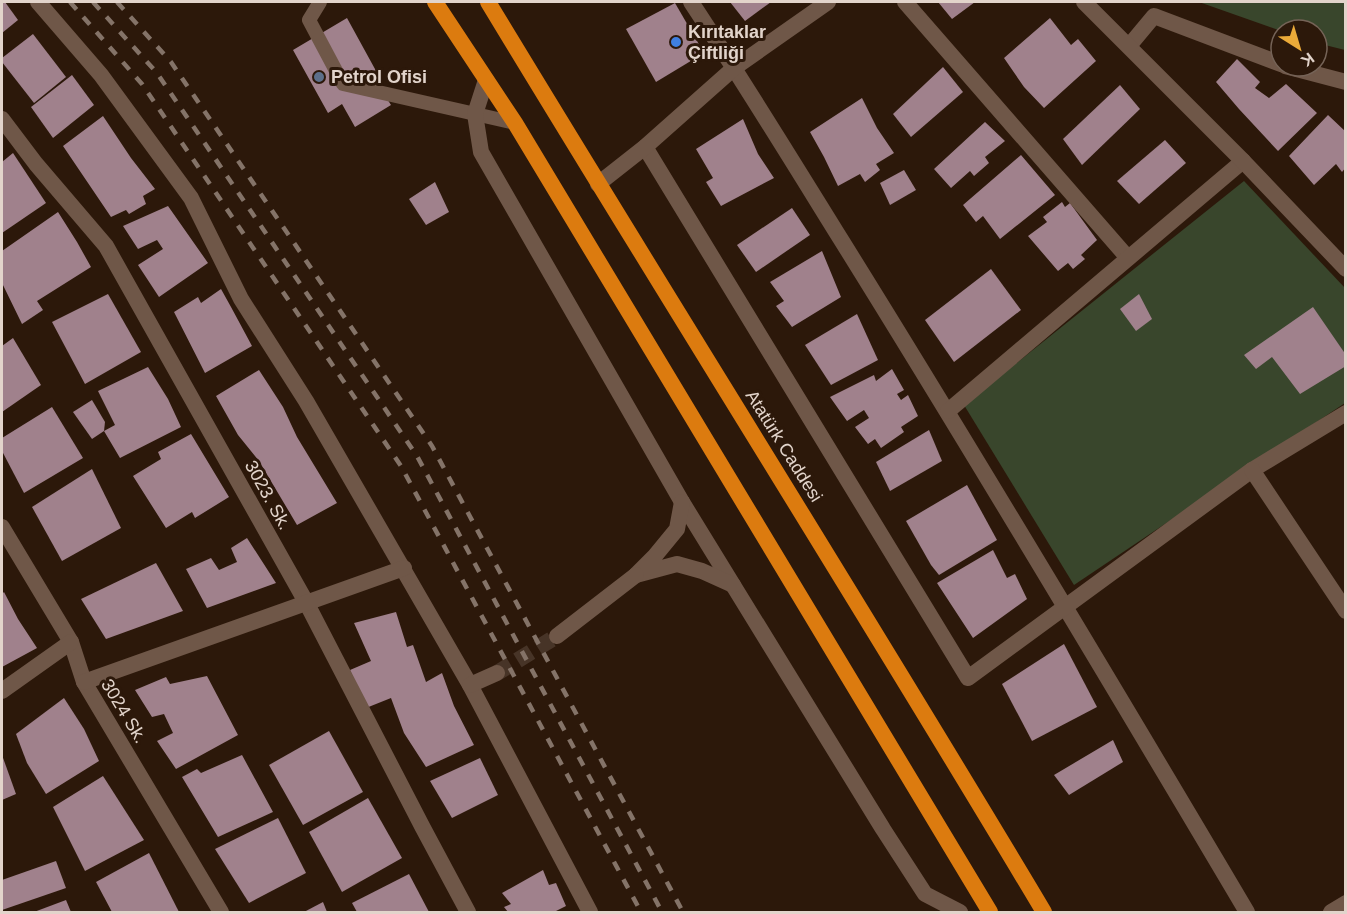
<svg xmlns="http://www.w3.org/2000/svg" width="1347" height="914" font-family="Arial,sans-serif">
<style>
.green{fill:#39462c}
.building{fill:#a0818c}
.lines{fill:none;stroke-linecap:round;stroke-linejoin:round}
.minor-tunnel{stroke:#473427;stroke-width:16;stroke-dasharray:16 8;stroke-linecap:butt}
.service{stroke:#6f5748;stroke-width:14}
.minor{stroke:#6f5748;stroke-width:16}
.tertiary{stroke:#6f5748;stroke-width:16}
.trunk{stroke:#dc7b0f;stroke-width:16}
.rail{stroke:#847368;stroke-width:4.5;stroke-dasharray:10 10;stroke-linecap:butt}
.shop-dot{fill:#3f7fe0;stroke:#2c180a;stroke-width:2}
.service-dot{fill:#5c6f8a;stroke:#2c180a;stroke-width:2}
.labels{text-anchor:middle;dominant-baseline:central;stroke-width:6;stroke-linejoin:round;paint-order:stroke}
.poi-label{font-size:18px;font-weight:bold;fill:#e2d4cb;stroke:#2c180a;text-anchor:start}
.street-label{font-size:18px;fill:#e2d4cb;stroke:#2c180a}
</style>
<rect width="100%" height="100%" fill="#2c180a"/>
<g class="green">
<polygon points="1199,2 1345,2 1345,50 1317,43 1317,30 1281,30 1281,31"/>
<polygon points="1244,181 1345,288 1345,403 1074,585 964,405"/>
</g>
<g class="building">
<polygon points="2,2 5,2 18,20 2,33"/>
<polygon points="730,2 771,2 745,21"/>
<polygon points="938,2 975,2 952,19"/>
<polygon points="675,3 704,53 656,82 626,29"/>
<polygon points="347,18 381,80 377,83 391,105 355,127 342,104 328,113 293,50"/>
<polygon points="1050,18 1071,45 1078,39 1096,61 1044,108 1024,87 1004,58"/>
<polygon points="33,34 66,77 34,103 2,62 2,58"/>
<polygon points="1237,59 1260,82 1255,88 1269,98 1286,84 1317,113 1278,151 1239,109 1216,82"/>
<polygon points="943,67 963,92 911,137 893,114"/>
<polygon points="72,75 94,105 53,138 31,107"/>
<polygon points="1120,85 1140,109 1082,165 1063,139"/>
<polygon points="862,98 877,128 894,153 876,164 880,170 865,182 860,174 838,186 824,157 810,132"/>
<polygon points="1328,115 1346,132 1346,167 1342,172 1336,164 1314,185 1289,156"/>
<polygon points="103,116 131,158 155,189 143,196 146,204 129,214 126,210 111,217 63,146"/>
<polygon points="743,119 758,154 774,178 721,206 706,182 713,178 696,149"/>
<polygon points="985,122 1005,141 985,157 989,163 974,176 970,171 951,188 934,169"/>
<polygon points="1165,140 1186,163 1139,204 1117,181"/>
<polygon points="13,153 46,203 2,233 2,162"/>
<polygon points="1021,155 1055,195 1000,239 983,216 976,222 963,205"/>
<polygon points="904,170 916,190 890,205 880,183"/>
<polygon points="435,182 449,212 426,225 409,199"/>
<polygon points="1062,202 1065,207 1070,203 1097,240 1081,255 1085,259 1073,269 1068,263 1058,271 1028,236 1047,222 1043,217"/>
<polygon points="168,206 208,263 159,297 138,265 163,249 157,240 138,249 123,226"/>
<polygon points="792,208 810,235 756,272 737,245"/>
<polygon points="58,212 77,242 91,267 37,301 43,310 22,324 2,283 2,251"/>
<polygon points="822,251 841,297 792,327 776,306 784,301 770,282"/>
<polygon points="991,269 1021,310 954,362 925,320"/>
<polygon points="221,289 231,307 252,346 205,373 174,312 198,297 201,303"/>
<polygon points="108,294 141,352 85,384 52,322"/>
<polygon points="1139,294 1152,319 1136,331 1120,309"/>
<polygon points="1313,307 1346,355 1346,366 1300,394 1272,357 1256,369 1244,355"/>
<polygon points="857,314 878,360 831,385 805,345"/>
<polygon points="13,338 41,385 2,412 2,346"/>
<polygon points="148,367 168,399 181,427 120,458 104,431 115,425 98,391"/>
<polygon points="892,369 904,390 897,394 901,400 908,395 918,416 901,427 904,432 881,448 875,439 868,444 855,427 869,418 864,410 847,421 830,397 874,375 876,381"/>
<polygon points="259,370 283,407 297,437 337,503 297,525 259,461 238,435 216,396"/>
<polygon points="92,400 105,422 104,431 92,439 73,412"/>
<polygon points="52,407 83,458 24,493 2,451 2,438"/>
<polygon points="929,430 942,461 890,491 876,462"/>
<polygon points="191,434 229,497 195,518 192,512 166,528 133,476 161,459 158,452"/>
<polygon points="92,469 121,528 62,561 32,507"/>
<polygon points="967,485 997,540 939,575 931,565 906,521"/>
<polygon points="247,538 276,583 207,608 186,569 211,558 219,570 237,562 231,548"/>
<polygon points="993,550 1007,578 1015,574 1027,599 973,638 937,583"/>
<polygon points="156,563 183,611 106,639 81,599"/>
<polygon points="4,592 18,619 37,648 2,667 2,594"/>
<polygon points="396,612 407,647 413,645 426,682 442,673 454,706 474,745 426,767 404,733 391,698 366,708 350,670 371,661 354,623"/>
<polygon points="1064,644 1097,707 1032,741 1002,684"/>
<polygon points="207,676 238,735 176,769 157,741 173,733 164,714 152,717 135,690 166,677 170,684"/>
<polygon points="64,698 84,729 99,761 46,794 27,763 16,734"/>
<polygon points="329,731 363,792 303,825 269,765"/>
<polygon points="1113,740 1123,762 1069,795 1054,775"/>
<polygon points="2,755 16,794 2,800"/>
<polygon points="242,755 273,812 218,837 182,777 197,769 201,773"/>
<polygon points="480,758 498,795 452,818 430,781"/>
<polygon points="103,776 144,840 85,871 53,807"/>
<polygon points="368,798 402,858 342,892 309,832"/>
<polygon points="278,818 306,873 249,903 215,849"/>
<polygon points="149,853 179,912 112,912 96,882"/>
<polygon points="56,861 66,888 2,910 2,880"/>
<polygon points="543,870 549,885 556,883 566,906 554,912 508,912 504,907 511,904 502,893"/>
<polygon points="409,874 429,912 357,912 352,903"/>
<polygon points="66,900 71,912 34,912"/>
<polygon points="323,902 327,912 304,912"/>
</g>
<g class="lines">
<polyline class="minor-tunnel" points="497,673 557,636"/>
<polyline class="service" points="320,2 309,20 343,84 515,123"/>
<g class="minor">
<polyline points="38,2 101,75 191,198 241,299 306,401 470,685 590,912"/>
<path d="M691 2C742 79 791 159 840 238 979 461 1113 686 1247 912"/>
<polyline points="905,2 1128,258"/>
<polyline points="1129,46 1154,16 1281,64"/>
<polyline points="1285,66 1346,82"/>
<polyline points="486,80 475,114 481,152 682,502 883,829 925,894 960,912"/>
<polyline points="2,119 36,164 106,246 306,602 423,828 468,912"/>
<polyline points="645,147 968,678 1252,470 1346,413"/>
<polyline points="598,184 645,147 734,68 828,2"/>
<polyline points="948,411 1243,161"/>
<polyline points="1252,470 1346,611"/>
<polyline points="682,502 677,529 654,557 636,575 677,564 702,571 733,585"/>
<polyline points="2,527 71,642 84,682 221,912"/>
<polyline points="557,636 636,575"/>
<polyline points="84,682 404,568"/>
<polyline points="470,685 497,673"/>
<polyline points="2,691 71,642"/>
<polyline points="1331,912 1346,903"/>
</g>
<polyline class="tertiary" points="1084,2 1243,161 1346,269"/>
<g class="trunk">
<polyline points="435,2 515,123 990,912"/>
<path d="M488 2C672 306 862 607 1044 912"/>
</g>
<g class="rail">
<polyline points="70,2 142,84 401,466 641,912"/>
<polyline points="93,2 157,73 417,456 662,912"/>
<polyline points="117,2 171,62 432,446 683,912"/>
</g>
</g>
<circle class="shop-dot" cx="676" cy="42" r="6"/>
<circle class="service-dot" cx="319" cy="77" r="6"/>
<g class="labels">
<g class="poi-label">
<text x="688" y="32">Kırıtaklar<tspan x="688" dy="21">Çiftliği</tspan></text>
<text x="331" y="77">Petrol Ofisi</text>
</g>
<g class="street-label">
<text transform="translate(784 446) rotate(58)">Atatürk Caddesi</text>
<text transform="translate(268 495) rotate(61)">3023. Sk.</text>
<text transform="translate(124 711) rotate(59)">3024 Sk.</text>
</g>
</g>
<rect width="1347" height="914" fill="none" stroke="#e2d4cb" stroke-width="6"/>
<g transform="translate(1299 48) rotate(143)"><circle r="28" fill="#2c180a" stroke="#756357" stroke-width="1.5"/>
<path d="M0-4.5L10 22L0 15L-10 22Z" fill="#ebaa39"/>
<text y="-9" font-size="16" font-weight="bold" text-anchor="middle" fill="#e2d4cb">K</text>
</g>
</svg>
